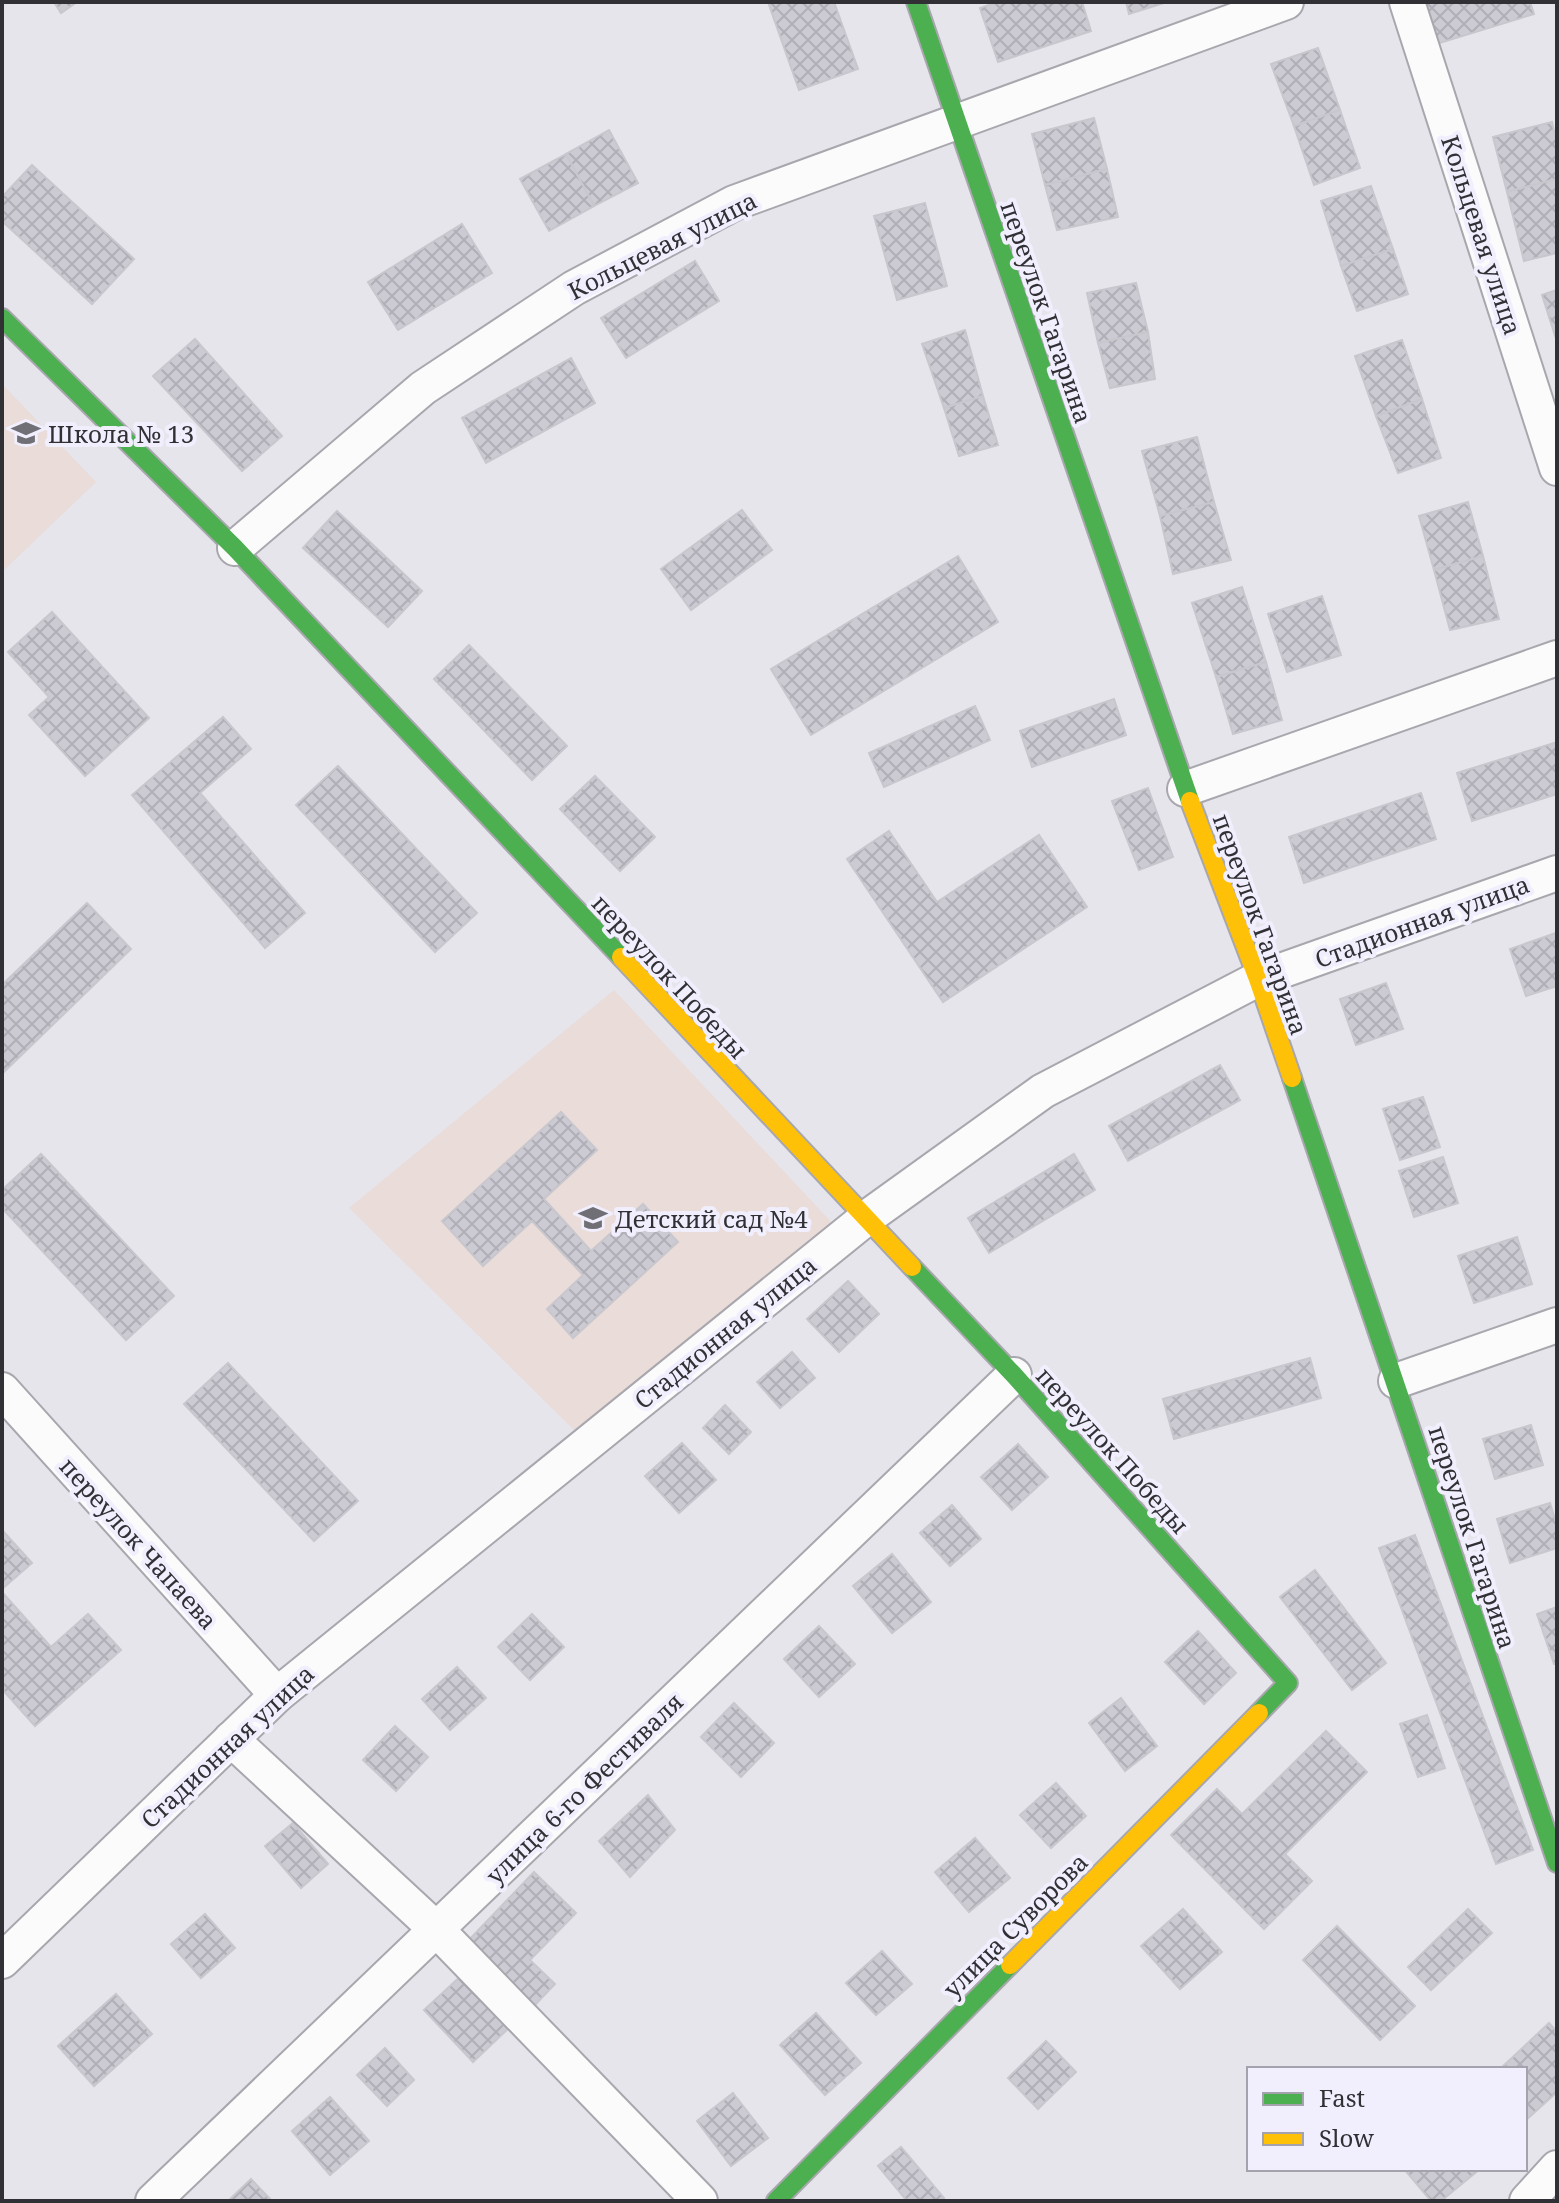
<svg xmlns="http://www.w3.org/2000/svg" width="1559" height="2203" font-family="'Noto Serif',serif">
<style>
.education{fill:#e9dcd9}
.building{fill:url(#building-cross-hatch);stroke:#c8c7cd;stroke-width:2}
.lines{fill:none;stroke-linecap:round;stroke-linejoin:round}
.street-casing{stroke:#a8a7ad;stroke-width:38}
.fast-casing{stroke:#a8a7ad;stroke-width:22}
.slow-casing{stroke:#a8a7ad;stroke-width:22}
.street{stroke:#fbfbfc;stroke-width:34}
.fast{stroke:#4caf50;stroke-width:18}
.slow{stroke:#ffc107;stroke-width:18}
.labels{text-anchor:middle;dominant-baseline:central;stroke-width:8;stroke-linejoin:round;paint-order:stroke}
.street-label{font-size:24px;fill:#313035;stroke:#f1effd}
.poi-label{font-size:24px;fill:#313035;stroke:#f1effd;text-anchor:start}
</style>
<defs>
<pattern id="building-cross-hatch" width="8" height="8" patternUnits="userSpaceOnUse" patternTransform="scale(2)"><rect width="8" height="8" fill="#cccbd4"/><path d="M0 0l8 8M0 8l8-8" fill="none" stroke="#b0afb7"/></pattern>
</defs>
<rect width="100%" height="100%" fill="#e6e5ec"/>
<g class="education">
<polygon points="2,384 96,482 2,572"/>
<polygon points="614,990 836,1227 574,1430 349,1208"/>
</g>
<g class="building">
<polygon points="54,2 77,2 61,13"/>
<polygon points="768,2 834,2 858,69 799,90"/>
<polygon points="997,2 1082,2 1091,31 998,62 980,8"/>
<polygon points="1126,2 1167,2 1129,14"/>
<polygon points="1419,2 1530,2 1534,14 1433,45"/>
<polygon points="1318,48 1340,110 1294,126 1271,64"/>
<polygon points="1340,110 1360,168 1314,185 1294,126"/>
<polygon points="1094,118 1107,169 1045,185 1032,134"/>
<polygon points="1552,122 1557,144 1557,179 1507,192 1493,137"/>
<polygon points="609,130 638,183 594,206 566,154"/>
<polygon points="566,154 594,206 549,231 520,179"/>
<polygon points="32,165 134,259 92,304 2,221 2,197"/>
<polygon points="1107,169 1118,217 1057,230 1045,185"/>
<polygon points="1557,179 1557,253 1524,261 1507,192"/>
<polygon points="1371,186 1393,249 1341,266 1321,201"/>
<polygon points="925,203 947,286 897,300 874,216"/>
<polygon points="462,224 492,273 398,330 368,282"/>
<polygon points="1393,249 1408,294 1357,311 1341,266"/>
<polygon points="695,261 719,301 626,358 601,318"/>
<polygon points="1136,283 1148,332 1098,343 1087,293"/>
<polygon points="1557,290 1557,342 1542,295"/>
<polygon points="965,330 983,396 944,408 922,344"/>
<polygon points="1148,332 1155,379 1110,388 1098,343"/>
<polygon points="195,339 282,436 242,471 153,376"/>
<polygon points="1402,340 1422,399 1376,416 1355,356"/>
<polygon points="571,358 595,403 486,463 462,418"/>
<polygon points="983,396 998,445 959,456 944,408"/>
<polygon points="1422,399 1441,458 1398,473 1376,416"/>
<polygon points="1197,437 1214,502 1160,516 1142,451"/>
<polygon points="1214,502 1231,560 1173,574 1160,516"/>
<polygon points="1468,502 1483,556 1434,570 1419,516"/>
<polygon points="742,510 772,550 691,610 661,569"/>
<polygon points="337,511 422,591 388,627 303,548"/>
<polygon points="958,556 998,622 811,735 771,669"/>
<polygon points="1483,556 1499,619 1450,630 1434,570"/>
<polygon points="1242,587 1266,662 1216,677 1192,603"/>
<polygon points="1322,596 1341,655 1287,672 1268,614"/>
<polygon points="52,612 149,718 85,776 29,715 49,697 8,652"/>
<polygon points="469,645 567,746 532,780 434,679"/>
<polygon points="1266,662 1282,720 1233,734 1216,677"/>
<polygon points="1114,699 1126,735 1032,767 1020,731"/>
<polygon points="975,706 990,740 884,787 869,753"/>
<polygon points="223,717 251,749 200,793 305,913 265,948 132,795"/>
<polygon points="1557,742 1557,794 1472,821 1457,773"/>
<polygon points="338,766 477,913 435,952 296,805"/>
<polygon points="595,776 655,837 620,871 560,809"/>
<polygon points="1148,788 1173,857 1139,870 1112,801"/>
<polygon points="1421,793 1436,839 1304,883 1289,837"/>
<polygon points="889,831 937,902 1039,835 1087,907 943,1002 847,859"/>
<polygon points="87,903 131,949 2,1074 2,985"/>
<polygon points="1556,933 1557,986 1526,996 1510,949"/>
<polygon points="1386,983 1403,1029 1356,1045 1340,999"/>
<polygon points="1220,1065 1240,1100 1128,1161 1109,1126"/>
<polygon points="1423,1097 1440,1147 1400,1160 1383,1109"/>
<polygon points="561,1112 597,1150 544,1199 591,1251 643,1204 678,1242 573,1338 547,1309 583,1275 532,1221 483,1266 442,1221"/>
<polygon points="41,1154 174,1296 126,1340 2,1208 2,1190"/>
<polygon points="1074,1154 1095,1190 989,1253 968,1218"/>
<polygon points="1443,1157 1458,1203 1414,1217 1399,1171"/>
<polygon points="1517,1237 1532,1284 1474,1303 1458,1256"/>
<polygon points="848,1281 879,1314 839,1352 807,1319"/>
<polygon points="792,1352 815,1378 780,1408 757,1382"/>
<polygon points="1310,1358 1321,1398 1174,1439 1163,1399"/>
<polygon points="228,1363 358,1501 314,1541 184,1404"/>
<polygon points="725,1405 751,1432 729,1454 703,1428"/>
<polygon points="1531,1425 1543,1465 1495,1479 1483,1439"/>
<polygon points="682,1443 716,1480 679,1513 645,1476"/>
<polygon points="1018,1444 1048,1477 1012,1510 981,1477"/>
<polygon points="1550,1503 1557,1526 1557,1548 1510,1563 1497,1519"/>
<polygon points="952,1505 981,1539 950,1566 920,1533"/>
<polygon points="2,1530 32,1563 2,1589"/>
<polygon points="1415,1535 1533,1850 1496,1864 1379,1548"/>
<polygon points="892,1554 931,1602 892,1633 853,1586"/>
<polygon points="1315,1570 1386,1663 1352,1690 1280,1597"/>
<polygon points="2,1592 51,1647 88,1614 121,1650 35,1726 2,1689"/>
<polygon points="1557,1607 1557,1663 1554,1664 1537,1614"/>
<polygon points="532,1614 564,1647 530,1680 498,1647"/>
<polygon points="819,1626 855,1664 819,1697 784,1659"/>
<polygon points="1198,1631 1236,1673 1204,1704 1165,1662"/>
<polygon points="457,1667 486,1698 450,1730 422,1699"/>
<polygon points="1121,1698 1157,1746 1125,1771 1089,1723"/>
<polygon points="734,1703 774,1743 741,1777 701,1737"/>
<polygon points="1427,1715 1445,1768 1418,1777 1400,1724"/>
<polygon points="395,1726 428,1757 396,1791 363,1760"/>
<polygon points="1326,1731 1367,1772 1285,1854 1312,1881 1264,1929 1171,1835 1217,1789 1242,1814"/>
<polygon points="1056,1783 1086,1816 1051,1848 1020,1815"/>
<polygon points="648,1795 675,1830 630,1877 599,1841"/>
<polygon points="293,1823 328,1864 301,1888 265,1846"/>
<polygon points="975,1838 1010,1878 969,1912 935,1872"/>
<polygon points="534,1872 576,1913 530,1960 555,1984 533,2007 466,1943"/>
<polygon points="1183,1909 1222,1952 1180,1989 1141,1946"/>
<polygon points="1468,1909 1492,1933 1431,1990 1408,1967"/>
<polygon points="205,1914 235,1948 201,1978 171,1944"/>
<polygon points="1337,1926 1415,2006 1380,2040 1303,1960"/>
<polygon points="882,1951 912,1984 876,2015 846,1983"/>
<polygon points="463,1974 511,2026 473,2062 424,2010"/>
<polygon points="116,1994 152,2034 94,2086 58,2046"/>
<polygon points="816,2013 861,2063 825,2095 780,2045"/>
<polygon points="1549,2023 1557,2032 1557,2092 1525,2121 1525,2069 1500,2069"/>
<polygon points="1046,2041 1076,2072 1038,2109 1008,2078"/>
<polygon points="385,2048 414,2080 387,2106 357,2075"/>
<polygon points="733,2093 768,2138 731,2166 697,2121"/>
<polygon points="330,2097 369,2141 330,2175 292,2131"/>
<polygon points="901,2147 944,2198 940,2201 907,2201 878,2166"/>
<polygon points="1404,2169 1480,2169 1441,2201 1431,2201"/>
<polygon points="251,2179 272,2201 228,2201"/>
</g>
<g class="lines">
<defs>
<g id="street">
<polyline points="1407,2 1557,468"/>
<polyline points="235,548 423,388 574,288 734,203 1286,2"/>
<polyline points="1185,789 1557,658"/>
<polyline points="1396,1381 1557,1325"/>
<polyline points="2,1390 277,1695"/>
<polyline points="231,1739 437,1930 700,2201"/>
<polyline points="2,1961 277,1695 865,1219 1043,1091 1258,979 1557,873"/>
<polyline points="153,2201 1014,1375"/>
<polyline points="1527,2201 1557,2168"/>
</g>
<g id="fast">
<polyline points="916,2 1190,801"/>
<polyline points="2,318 235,548 621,957"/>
<polyline points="1292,1078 1557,1863"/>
<polyline points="912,1267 1014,1375 1288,1683 1259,1713"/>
<polyline points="776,2201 1010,1965"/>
</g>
<g id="slow">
<polyline points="1190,801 1258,979 1292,1078"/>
<polyline points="621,957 912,1267"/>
<polyline points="1010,1965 1259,1713"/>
</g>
</defs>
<use href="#street" class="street-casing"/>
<use href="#fast" class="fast-casing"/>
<use href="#slow" class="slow-casing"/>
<use href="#street" class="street"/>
<use href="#fast" class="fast"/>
<use href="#slow" class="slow"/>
</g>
<defs>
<symbol id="school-bare" viewBox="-9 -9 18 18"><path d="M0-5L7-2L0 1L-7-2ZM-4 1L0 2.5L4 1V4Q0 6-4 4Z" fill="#706f75" stroke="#f1effd" stroke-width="2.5" paint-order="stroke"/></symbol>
</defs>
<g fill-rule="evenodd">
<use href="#school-bare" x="6" y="413" width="40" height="40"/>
<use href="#school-bare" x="573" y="1198" width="40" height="40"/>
</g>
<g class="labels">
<g class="street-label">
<text transform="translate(1482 235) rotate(72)">Кольцевая улица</text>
<text transform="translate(662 245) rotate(-27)">Кольцевая улица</text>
<text transform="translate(1047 312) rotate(71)">переулок Гагарина</text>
<text transform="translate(1422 921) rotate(-20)">Стадионная улица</text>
<text transform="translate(1261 924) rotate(70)">переулок Гагарина</text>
<text transform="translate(670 976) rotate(47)">переулок Победы</text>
<text transform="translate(725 1332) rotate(-39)">Стадионная улица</text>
<text transform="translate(1113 1450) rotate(48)">переулок Победы</text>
<text transform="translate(1473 1537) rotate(72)">переулок Гагарина</text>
<text transform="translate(139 1543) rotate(48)">переулок Чапаева</text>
<text transform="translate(227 1746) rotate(-43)">Стадионная улица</text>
<text transform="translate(584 1788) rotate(-44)">улица 6-го Фестиваля</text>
<text transform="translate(1015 1925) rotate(-45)">улица Суворова</text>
</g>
<g class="poi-label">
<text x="48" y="433">Школа № 13</text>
<text x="615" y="1218">Детский сад №4</text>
</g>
</g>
<rect width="1559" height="2203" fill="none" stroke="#313035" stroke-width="8"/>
<rect x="1247" y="2067" width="280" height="104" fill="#f1effd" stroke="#a4a3ad" stroke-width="2"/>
<rect x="1263" y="2093" width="40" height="12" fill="#4caf50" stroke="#a4a3ad" stroke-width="2"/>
<text x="1319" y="2107" font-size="24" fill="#313035">Fast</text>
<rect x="1263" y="2133" width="40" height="12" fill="#ffc107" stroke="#a4a3ad" stroke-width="2"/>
<text x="1319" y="2147" font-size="24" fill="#313035">Slow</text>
</svg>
